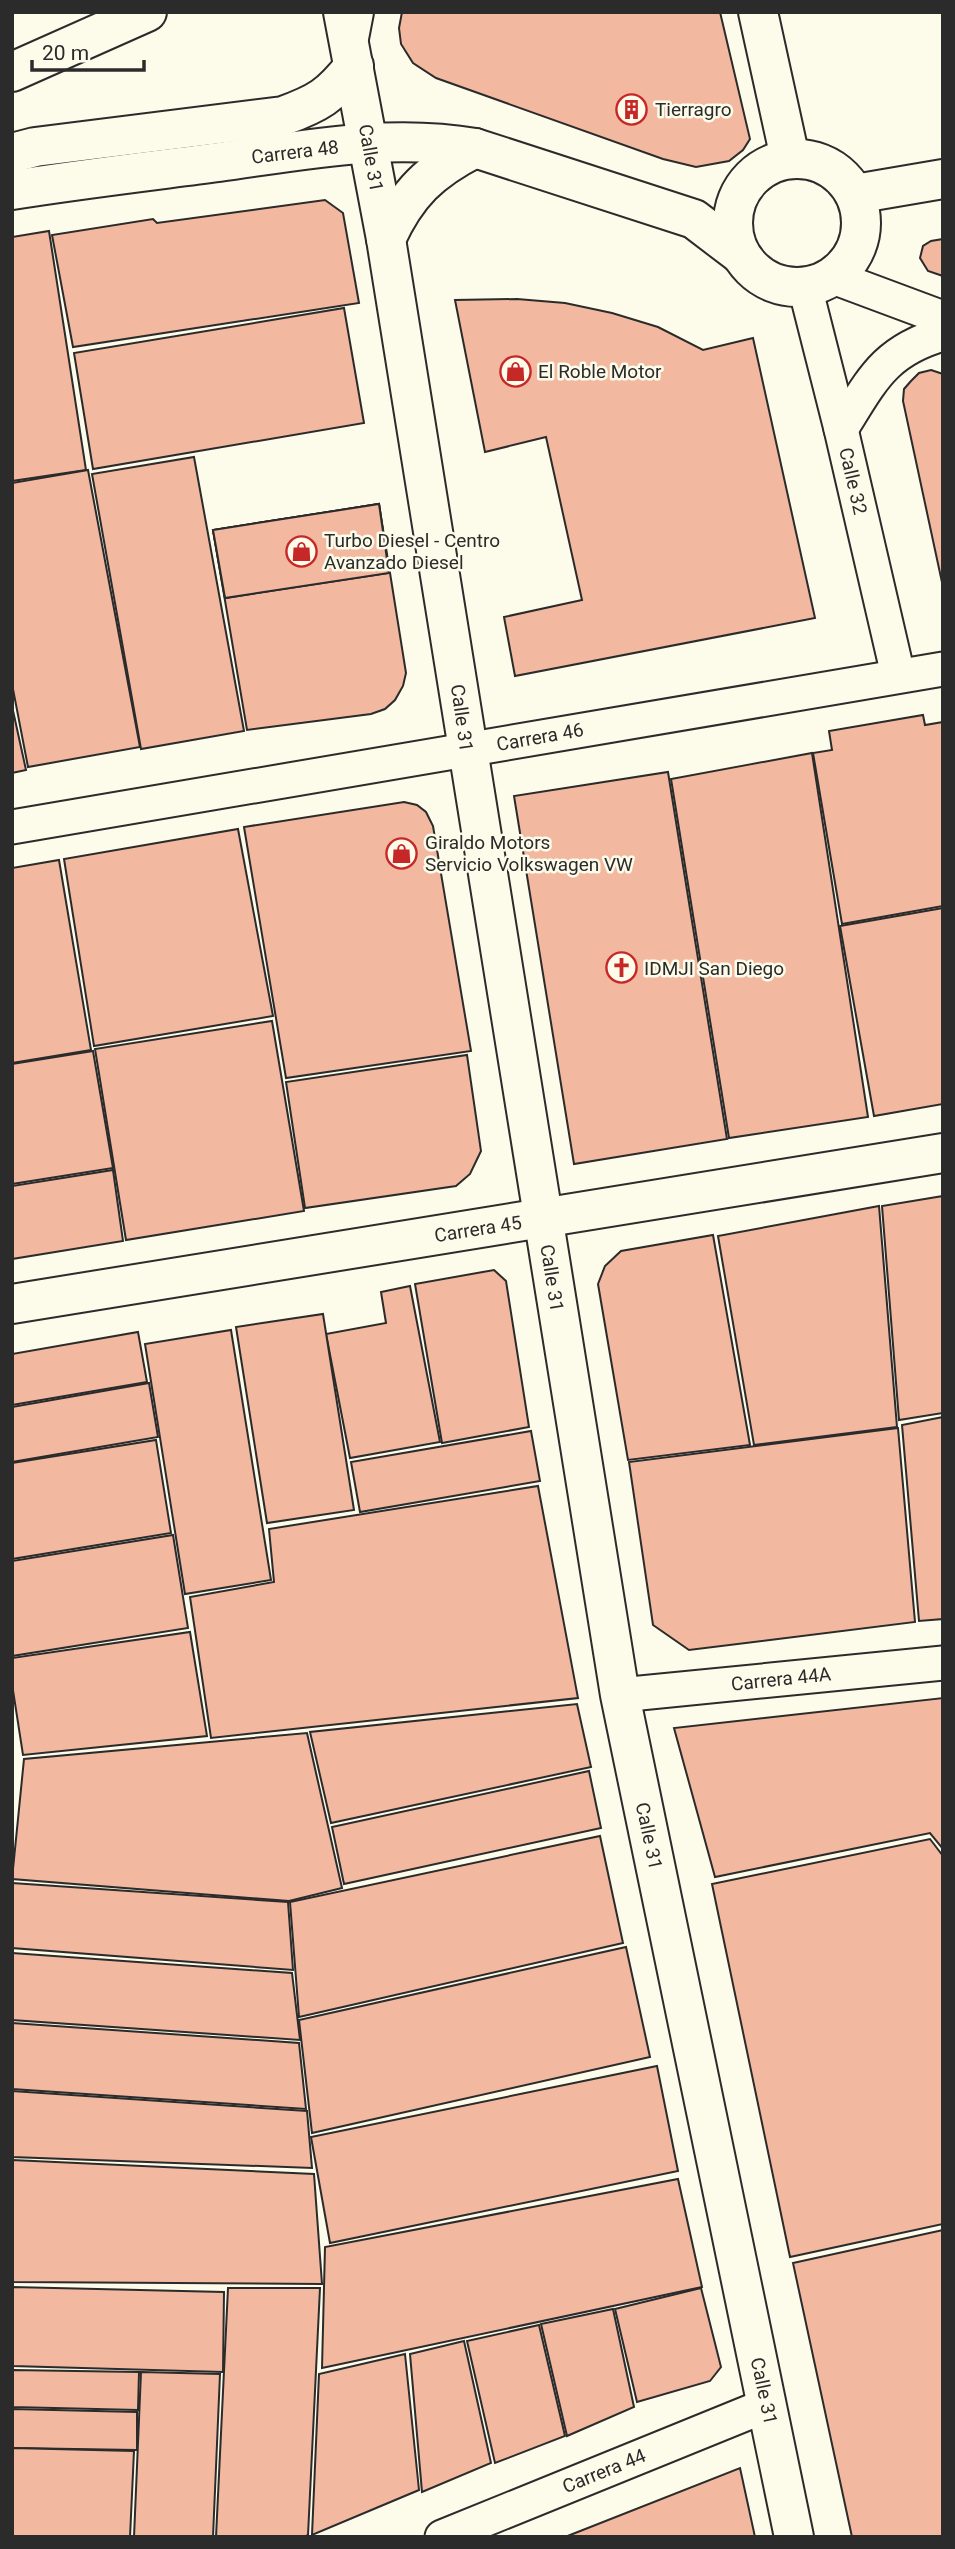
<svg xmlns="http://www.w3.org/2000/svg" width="955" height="2549" font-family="Roboto,sans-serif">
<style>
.building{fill:#f2b8a0;stroke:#2b2b2b;stroke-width:2}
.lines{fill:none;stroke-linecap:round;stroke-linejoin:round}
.minor-casing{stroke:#2b2b2b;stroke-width:37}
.tertiary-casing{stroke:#2b2b2b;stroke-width:42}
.secondary-casing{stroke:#2b2b2b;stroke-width:42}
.minor{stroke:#fdfbea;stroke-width:33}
.tertiary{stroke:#fdfbea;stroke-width:38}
.secondary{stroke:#fdfbea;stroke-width:38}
.labels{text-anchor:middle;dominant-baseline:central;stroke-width:5;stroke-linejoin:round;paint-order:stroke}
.poi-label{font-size:19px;fill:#2b2b2b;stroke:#fdfbea;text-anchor:start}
.street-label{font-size:19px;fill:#2b2b2b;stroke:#fdfbea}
</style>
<rect width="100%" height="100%" fill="#fdfbea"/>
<g class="building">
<polygon points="402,12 720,12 750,139 743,150 729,161 696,167 663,159 436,78 413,63 401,44 399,28"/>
<polygon points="325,200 343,213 359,303 73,347 52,235 153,219 157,223"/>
<polygon points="49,231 86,470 12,481 12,237"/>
<polygon points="943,239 943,276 928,271 920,258 923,246 931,241"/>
<polygon points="517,299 565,303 612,313 658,327 703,350 753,338 815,618 515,676 504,617 582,600 546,437 485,452 455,300"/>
<polygon points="344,308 364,423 93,469 74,353"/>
<polygon points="931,370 943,374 943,587 903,401 904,389 911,381 919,373"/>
<polygon points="194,457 244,731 141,749 92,474"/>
<polygon points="88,470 140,747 28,767 12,684 12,483"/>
<polygon points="379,504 406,673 403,686 395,700 385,709 371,714 247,730 213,530"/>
<polygon points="379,504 389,573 225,598 213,530"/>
<polygon points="379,504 389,573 225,598 213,530"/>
<polygon points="12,706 26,770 12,773"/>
<polygon points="923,715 925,725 943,722 943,906 842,924 813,753 832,750 829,731"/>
<polygon points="812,753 868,1117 729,1138 671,779"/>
<polygon points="668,772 727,1139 574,1164 514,796"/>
<polygon points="404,802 417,805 426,812 433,826 471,1051 286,1078 244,827"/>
<polygon points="238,829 273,1016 94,1046 64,859"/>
<polygon points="59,860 91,1050 12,1063 12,868"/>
<polygon points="943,908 943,1104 874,1116 840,926"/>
<polygon points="272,1021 304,1211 126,1240 95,1049"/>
<polygon points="93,1051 113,1168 12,1184 12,1064"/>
<polygon points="467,1055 481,1151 470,1174 456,1186 305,1208 286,1082"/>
<polygon points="113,1170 123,1241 12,1259 12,1186"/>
<polygon points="943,1196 943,1413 899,1420 882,1206"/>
<polygon points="879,1206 897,1427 754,1445 718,1236"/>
<polygon points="713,1235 750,1445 628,1460 598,1284 605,1266 621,1251"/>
<polygon points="494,1270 506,1281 529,1427 442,1443 415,1284"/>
<polygon points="410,1286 440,1442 350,1458 326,1334 386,1323 381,1292"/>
<polygon points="323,1314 354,1510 267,1523 236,1327"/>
<polygon points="231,1330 271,1580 185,1594 145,1344"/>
<polygon points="138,1332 147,1382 12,1405 12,1354"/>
<polygon points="149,1383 158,1437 12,1462 12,1407"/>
<polygon points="943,1417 943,1619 919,1621 902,1425"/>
<polygon points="898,1428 915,1622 689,1650 653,1625 629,1462"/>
<polygon points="531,1431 540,1481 360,1512 351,1462"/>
<polygon points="156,1440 171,1533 12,1559 12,1463"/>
<polygon points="538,1486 578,1698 211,1738 190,1597 274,1582 269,1529"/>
<polygon points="173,1535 188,1628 12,1656 12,1561"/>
<polygon points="190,1632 207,1736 23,1755 12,1684 12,1658"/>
<polygon points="943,1698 943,1849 930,1833 715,1877 674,1728"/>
<polygon points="577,1704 591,1767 331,1823 310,1732"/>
<polygon points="307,1733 342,1888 289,1901 12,1879 24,1759"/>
<polygon points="589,1771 601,1828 344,1884 332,1827"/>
<polygon points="600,1836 623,1943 299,2017 290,1902"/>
<polygon points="930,1839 943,1856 943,2224 790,2257 712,1884"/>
<polygon points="12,1883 288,1902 293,1970 12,1948"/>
<polygon points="626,1947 650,2057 312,2133 299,2020"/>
<polygon points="12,1953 292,1973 300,2040 12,2020"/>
<polygon points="12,2023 299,2043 306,2109 12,2089"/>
<polygon points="657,2066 678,2171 330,2243 311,2137"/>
<polygon points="12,2091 307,2111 312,2168 12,2157"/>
<polygon points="12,2160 314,2174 322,2284 12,2282"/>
<polygon points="678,2179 702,2287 322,2368 325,2247"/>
<polygon points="943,2230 943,2537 852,2537 793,2263"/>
<polygon points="12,2287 224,2292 223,2372 12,2366"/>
<polygon points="228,2288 320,2288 308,2535 304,2537 216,2537"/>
<polygon points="701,2288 721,2367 710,2381 637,2402 615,2309"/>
<polygon points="613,2309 634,2407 567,2436 541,2324"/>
<polygon points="539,2325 565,2436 495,2463 467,2341"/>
<polygon points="464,2341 491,2463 422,2492 410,2354"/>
<polygon points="405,2354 419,2490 312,2535 319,2374"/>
<polygon points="12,2370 139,2372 138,2410 12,2407"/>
<polygon points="141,2372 220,2374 213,2537 134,2537"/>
<polygon points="12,2409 137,2412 137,2450 12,2448"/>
<polygon points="12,2448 134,2451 130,2537 12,2537"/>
<polygon points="740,2468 755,2537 565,2537"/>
</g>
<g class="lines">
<defs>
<g id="minor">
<polyline points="833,277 943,318"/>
<polyline points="805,287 841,429 898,675"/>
<path d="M841 429C872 380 884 351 943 334"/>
<polyline points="12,827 943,669"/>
<polyline points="620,1695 943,1663"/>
<polyline points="442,2537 767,2405"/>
</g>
<g id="tertiary">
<polyline points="343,12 386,239 620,1695 794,2537"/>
<polyline points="758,12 790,158"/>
<path d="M12 153 35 147 283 116C319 103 330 96 354 66"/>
<circle cx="797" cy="223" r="64"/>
<path d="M12 190C81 179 150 171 219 162 305 150 390 133 475 148L694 219 740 254"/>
<polyline points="855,194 943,179"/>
<path d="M386 239C407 193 430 171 475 148"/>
<polyline points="12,1304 943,1153"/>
</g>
<g id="secondary">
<polyline points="349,38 354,12"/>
<polyline points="12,72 147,12"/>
</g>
</defs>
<use href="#minor" class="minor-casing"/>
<use href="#tertiary" class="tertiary-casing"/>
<use href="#secondary" class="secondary-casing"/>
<use href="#minor" class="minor"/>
<use href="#tertiary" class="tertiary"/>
<use href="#secondary" class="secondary"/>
</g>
<defs>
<symbol id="building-ring" viewBox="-11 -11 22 22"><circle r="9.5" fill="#fdfbea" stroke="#c62828" stroke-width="1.5"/><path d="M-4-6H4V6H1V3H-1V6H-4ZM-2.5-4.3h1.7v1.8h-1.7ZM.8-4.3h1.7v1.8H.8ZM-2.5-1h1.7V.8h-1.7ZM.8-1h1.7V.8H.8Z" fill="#c62828"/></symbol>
<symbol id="shop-ring" viewBox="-11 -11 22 22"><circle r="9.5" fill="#fdfbea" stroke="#c62828" stroke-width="1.5"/><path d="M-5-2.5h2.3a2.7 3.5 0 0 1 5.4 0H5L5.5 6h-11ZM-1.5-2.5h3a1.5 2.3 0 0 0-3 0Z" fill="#c62828"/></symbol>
<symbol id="church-ring" viewBox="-11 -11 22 22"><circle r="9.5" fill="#fdfbea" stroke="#c62828" stroke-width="1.5"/><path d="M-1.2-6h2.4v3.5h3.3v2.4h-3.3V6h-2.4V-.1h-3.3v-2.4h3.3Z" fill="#c62828"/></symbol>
</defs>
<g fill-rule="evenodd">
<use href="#building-ring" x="614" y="92" width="35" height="35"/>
<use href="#shop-ring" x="498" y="354" width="35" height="35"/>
<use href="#shop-ring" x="284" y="534" width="35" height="35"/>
<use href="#shop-ring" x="384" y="836" width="35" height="35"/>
<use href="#church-ring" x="604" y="950" width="35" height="35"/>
</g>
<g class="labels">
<g class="poi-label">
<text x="655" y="109">Tierragro</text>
<text x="538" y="371">El Roble Motor</text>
<text x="324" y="540">Turbo Diesel - Centro<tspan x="324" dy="22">Avanzado Diesel</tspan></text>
<text x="425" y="842">Giraldo Motors<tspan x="425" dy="22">Servicio Volkswagen VW</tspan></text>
<text x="644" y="968">IDMJI San Diego</text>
</g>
<g class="street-label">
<text transform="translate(295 152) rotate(-7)">Carrera 48</text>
<text transform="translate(371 158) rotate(80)">Calle 31</text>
<text transform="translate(853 481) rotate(77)">Calle 32</text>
<text transform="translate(462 718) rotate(82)">Calle 31</text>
<text transform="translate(540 737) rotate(-10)">Carrera 46</text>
<text transform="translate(478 1229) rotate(-9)">Carrera 45</text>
<text transform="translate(552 1278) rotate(81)">Calle 31</text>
<text transform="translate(781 1679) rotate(-6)">Carrera 44A</text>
<text transform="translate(649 1836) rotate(78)">Calle 31</text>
<text transform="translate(764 2391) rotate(78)">Calle 31</text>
<text transform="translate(604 2471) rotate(-22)">Carrera 44</text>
</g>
</g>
<rect width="955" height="2549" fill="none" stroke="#2b2b2b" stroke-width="28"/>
<path d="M32 60v10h112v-10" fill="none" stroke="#2b2b2b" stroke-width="3.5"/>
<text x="42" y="60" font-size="21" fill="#2b2b2b" stroke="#fdfbea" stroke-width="5" paint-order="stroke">20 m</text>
</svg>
